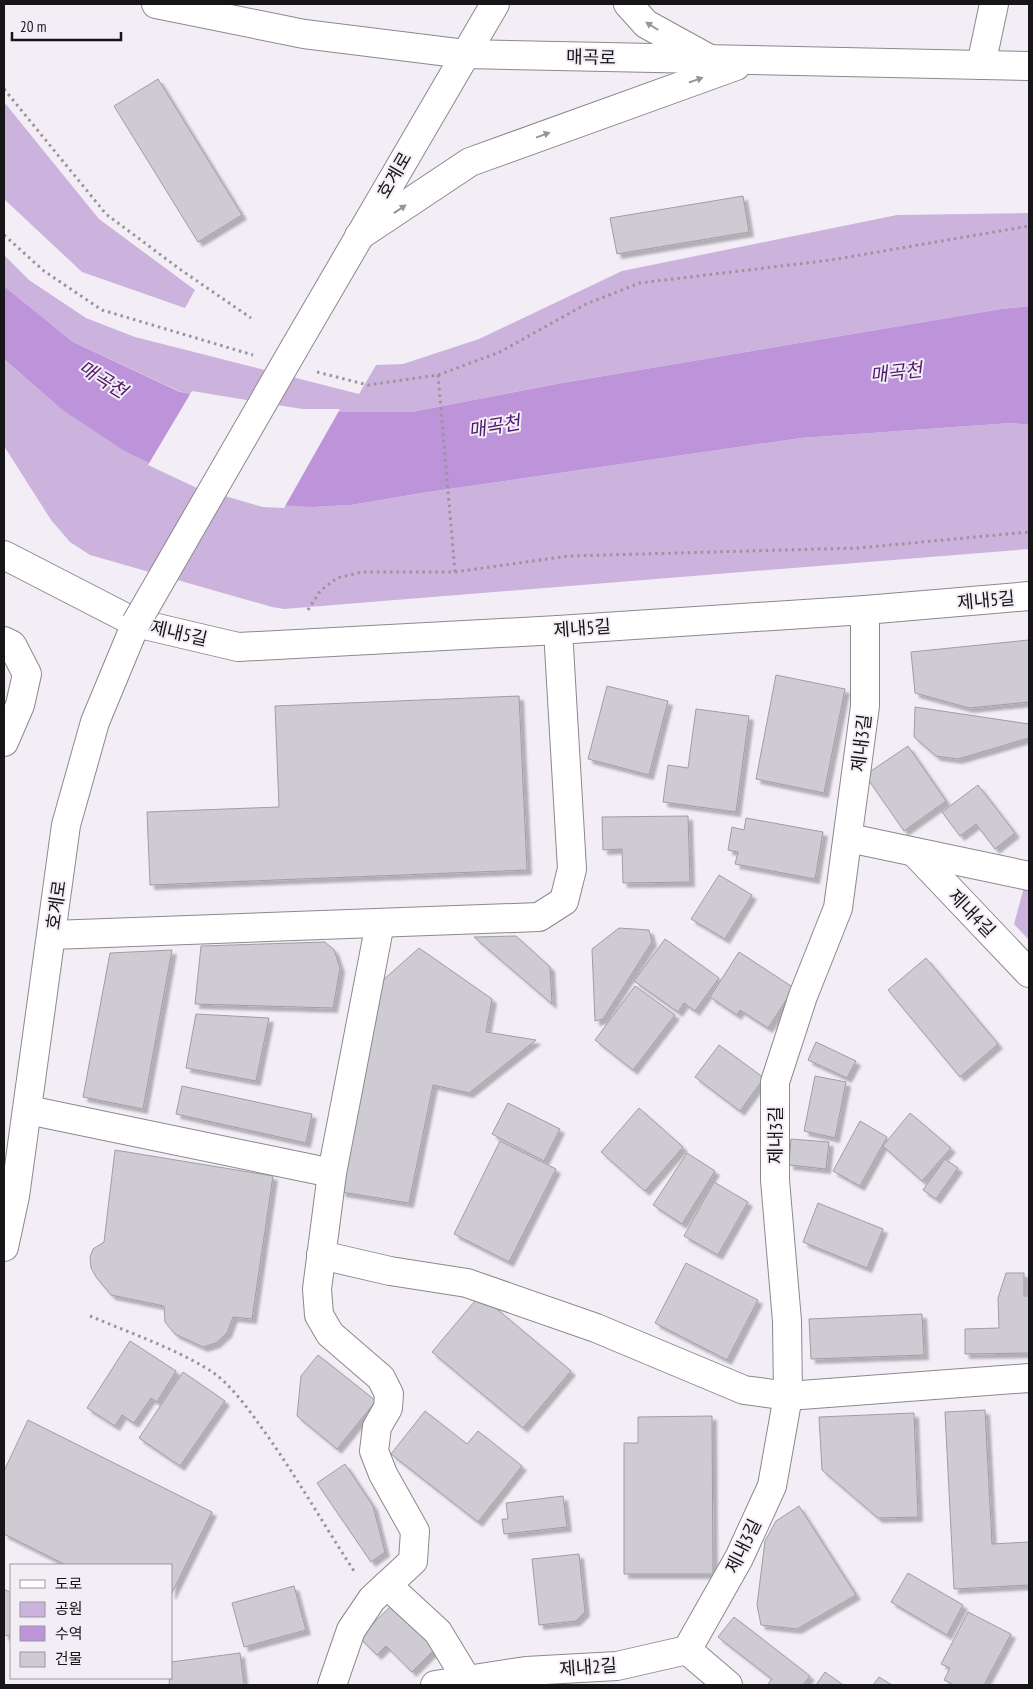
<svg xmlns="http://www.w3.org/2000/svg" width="1033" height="1689" font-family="'PT Sans Narrow','Noto Sans KR',sans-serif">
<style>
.green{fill:#ccb3de}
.water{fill:#bd94d9}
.pier{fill:#f3eef6}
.building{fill:#cfcbd2;stroke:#a19da4;filter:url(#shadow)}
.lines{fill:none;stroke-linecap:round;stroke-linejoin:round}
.minor-casing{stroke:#8c888f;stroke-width:30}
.path{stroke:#99959b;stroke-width:3;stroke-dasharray:2.5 4;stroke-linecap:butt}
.minor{stroke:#fff;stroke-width:28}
.minor-bridge-casing{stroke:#8c888f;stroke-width:30;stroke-linecap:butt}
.minor-bridge{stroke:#fff;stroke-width:28}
.oneway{fill:#979697}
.labels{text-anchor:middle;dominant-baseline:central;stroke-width:4;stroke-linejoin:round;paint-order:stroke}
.street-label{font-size:18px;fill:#171518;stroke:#f3eef6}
.water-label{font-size:19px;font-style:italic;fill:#511b6d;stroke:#f3eef6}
</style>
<defs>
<filter id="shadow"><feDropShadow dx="4.5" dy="4.5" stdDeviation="1" flood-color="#0004"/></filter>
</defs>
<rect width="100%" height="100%" fill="#f3eef6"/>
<g class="green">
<polygon points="4,102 99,219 195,290 185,308 82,272 4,199"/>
<polygon points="1029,213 1029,306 1001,309 562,383 411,412 302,412 181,392 73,342 4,286 4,255 29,280 86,318 135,337 359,394 376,365 403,364 479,339 622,271 897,215"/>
<polygon points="4,359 61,409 312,507 351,505 428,492 801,438 1011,423 1029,425 1029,549 284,609 272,607 90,555 70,542 51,520 4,446"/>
<polygon points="1024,887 1029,888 1029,940 1014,924"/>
</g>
<polygon class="water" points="4,286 73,342 180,392 302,412 411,412 562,383 1001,309 1029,306 1029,425 1011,423 801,438 428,492 351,505 312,507 264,504 197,486 123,450 61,409 4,359"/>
<polygon class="pier" points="192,391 302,409 340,409 284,508 263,507 197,488 148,465"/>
<g class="building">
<polygon points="158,79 242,215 198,242 114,106"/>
<polygon points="743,196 749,232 617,254 610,218"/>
<polygon points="1029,640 1029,702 969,708 915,693 911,652"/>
<polygon points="776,675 845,689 824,793 756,779"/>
<polygon points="607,686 668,701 649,775 588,759"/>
<polygon points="519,696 527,870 150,885 147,812 279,807 275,706"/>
<polygon points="915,707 1029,724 1029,738 958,759 936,756 914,737"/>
<polygon points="696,709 749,716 736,812 663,802 668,765 688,768"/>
<polygon points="908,746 946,801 904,831 865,775"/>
<polygon points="978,785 1015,833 995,849 976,824 960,836 942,812"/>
<polygon points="688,816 690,882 623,883 622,849 603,850 602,817"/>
<polygon points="746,818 823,832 815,879 735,864 738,852 728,850 732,827 744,830"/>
<polygon points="719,875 752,895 725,939 691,919"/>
<polygon points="619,928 649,930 652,942 603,1019 595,1021 592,949"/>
<polygon points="516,936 550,967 552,1004 474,937"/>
<polygon points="665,939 719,978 695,1011 684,1003 678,1012 634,981"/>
<polygon points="325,942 334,950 340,968 333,1008 195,1004 201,946"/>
<polygon points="419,948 492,999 486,1032 536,1040 469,1093 433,1085 409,1203 341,1192 382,981"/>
<polygon points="172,950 143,1109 83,1097 110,953"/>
<polygon points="739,952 794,988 768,1028 740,1010 737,1015 710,997"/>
<polygon points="926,958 998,1044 960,1077 888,990"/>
<polygon points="635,986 675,1015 633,1070 595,1040"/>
<polygon points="196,1014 269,1018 256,1081 186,1068"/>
<polygon points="816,1042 856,1061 847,1078 808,1060"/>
<polygon points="719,1045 764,1078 740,1111 695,1077"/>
<polygon points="815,1076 846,1082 835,1138 804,1131"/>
<polygon points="182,1086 312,1114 306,1143 176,1114"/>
<polygon points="508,1103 560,1129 544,1161 492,1134"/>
<polygon points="639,1108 683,1147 645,1191 601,1152"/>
<polygon points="910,1113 951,1148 922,1181 883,1146"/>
<polygon points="860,1121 887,1137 860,1186 833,1171"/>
<polygon points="791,1139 829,1142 826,1169 789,1165"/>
<polygon points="500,1141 556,1169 509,1262 454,1234"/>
<polygon points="115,1150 273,1176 252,1319 233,1317 227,1333 216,1343 203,1347 175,1334 165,1322 164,1306 111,1295 96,1277 91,1268 90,1257 93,1249 104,1242"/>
<polygon points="687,1153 715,1171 682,1224 653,1205"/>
<polygon points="945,1159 958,1168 936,1199 923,1190"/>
<polygon points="714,1182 748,1202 718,1255 684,1236"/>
<polygon points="818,1203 883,1229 867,1268 803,1242"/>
<polygon points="686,1263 758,1300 727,1360 655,1323"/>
<polygon points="1006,1273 1024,1273 1024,1296 1029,1296 1029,1353 965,1354 965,1329 999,1328 998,1298"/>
<polygon points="480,1295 571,1371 523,1428 432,1352"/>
<polygon points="922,1314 924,1355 811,1359 809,1319"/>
<polygon points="130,1341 176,1371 157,1402 151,1398 134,1423 122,1415 115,1426 87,1408"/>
<polygon points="318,1355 376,1401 337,1449 297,1416 301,1376"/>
<polygon points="183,1372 225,1401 180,1466 139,1438"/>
<polygon points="985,1410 992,1544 1029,1542 1029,1585 954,1589 945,1412"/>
<polygon points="425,1411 467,1444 478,1431 522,1466 478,1522 391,1454"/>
<polygon points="914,1413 918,1517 878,1518 822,1470 819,1417"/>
<polygon points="712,1416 713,1574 624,1574 624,1443 638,1443 638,1417"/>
<polygon points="28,1420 212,1512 171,1595 171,1565 66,1565 4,1534 4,1471"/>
<polygon points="345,1464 373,1506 385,1552 371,1562 317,1483"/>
<polygon points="563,1496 567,1527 504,1534 502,1519 508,1519 506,1503"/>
<polygon points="799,1506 856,1595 797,1629 761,1625 757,1605 765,1541 776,1521"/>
<polygon points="579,1554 585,1612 576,1621 539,1625 532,1559"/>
<polygon points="908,1573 963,1605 947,1635 891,1602"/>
<polygon points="294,1586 306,1630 244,1647 232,1603"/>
<polygon points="4,1589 11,1593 11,1636 4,1635"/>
<polygon points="392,1605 435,1649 412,1672 386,1646 377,1655 359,1637"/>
<polygon points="968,1612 1011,1634 984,1685 954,1685 944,1680 950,1668 941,1664"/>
<polygon points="734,1617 810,1676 803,1685 767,1685 772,1679 718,1637"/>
<polygon points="240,1653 244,1685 169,1685 171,1662"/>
<polygon points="825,1672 843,1685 816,1685"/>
<polygon points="879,1677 892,1685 873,1685"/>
</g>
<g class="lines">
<defs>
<g id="minor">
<polyline points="156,4 304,34 465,54 1029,66"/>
<polyline points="628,4 646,24 706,57"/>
<polyline points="981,65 994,4"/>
<polyline points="359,236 470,162 736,66"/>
<polyline points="295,347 495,4"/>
<polyline points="4,555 136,623 238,647 558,630 865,610 1029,596"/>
<polyline points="4,641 12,645 27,674 20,705 4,742"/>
<polyline points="849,838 1029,876"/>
<polyline points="914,852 1029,973"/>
<polyline points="52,935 539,917 564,901 572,869 558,630"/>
<polyline points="28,1110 332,1173"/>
<polyline points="4,1247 15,1196 66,825 95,722 136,623"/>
<polyline points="321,1255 390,1271 467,1283 596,1328 744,1390 788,1396 1029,1378"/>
<polyline points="387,1585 438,1632 467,1680"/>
<polyline points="687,1650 739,1558 772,1486 788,1396 787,1321 775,1180 775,1082 803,996 838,908 865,706 865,610"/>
<polyline points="332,1685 351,1630 372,1599 413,1561 415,1531 383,1474 374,1451 377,1427 388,1408 389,1394 381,1378 330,1334 319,1315 317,1289 332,1173 380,923"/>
<polyline points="435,1685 526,1671 617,1666 687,1650 728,1685"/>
</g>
</defs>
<use href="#minor" class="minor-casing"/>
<g class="path">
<polyline points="4,89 106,214 181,270 251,318"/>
<polyline points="4,235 44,271 102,310 253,355"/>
<polyline points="317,372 368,385 438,375 500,352 586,304 640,283 831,260 1029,226"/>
<polyline points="438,375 455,572"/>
<polyline points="308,610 320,591 337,578 362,572 455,572 568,556 858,548 1029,532"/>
<path d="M90 1316C130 1333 174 1348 211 1371 230 1384 246 1406 259 1424 294 1472 322 1522 354 1571"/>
</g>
<use href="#minor" class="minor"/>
<defs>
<polyline id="minor-bridge" points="136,623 295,347"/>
</defs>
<use href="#minor-bridge" class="minor-bridge-casing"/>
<use href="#minor-bridge" class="minor-bridge"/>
</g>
<defs><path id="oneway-solid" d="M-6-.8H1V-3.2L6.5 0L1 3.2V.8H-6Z" transform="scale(1.25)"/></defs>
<g class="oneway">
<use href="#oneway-solid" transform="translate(652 26) rotate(-148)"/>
<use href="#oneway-solid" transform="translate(696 80) rotate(-19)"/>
<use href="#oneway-solid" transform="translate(543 135) rotate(-20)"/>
<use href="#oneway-solid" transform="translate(400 209) rotate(-34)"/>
</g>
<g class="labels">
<g class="street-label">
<text transform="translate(591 57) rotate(1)">매곡로</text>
<text transform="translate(394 175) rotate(-60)">호계로</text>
<text transform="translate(986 600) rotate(-5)">제내5길</text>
<text transform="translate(582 628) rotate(-4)">제내5길</text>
<text transform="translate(179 633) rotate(13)">제내5길</text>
<text transform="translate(861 743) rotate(-83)">제내3길</text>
<text transform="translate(56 905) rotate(-82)">호계로</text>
<text transform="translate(972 913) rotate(46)">제내4길</text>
<text transform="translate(775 1135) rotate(-90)">제내3길</text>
<text transform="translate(743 1546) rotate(-64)">제내3길</text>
<text transform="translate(588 1667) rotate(-4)">제내2길</text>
</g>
<g class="water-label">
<text transform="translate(896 372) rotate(-7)">매곡천</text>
<text transform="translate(103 379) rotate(32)">매곡천</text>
<text transform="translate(494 426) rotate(-10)">매곡천</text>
</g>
</g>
<rect width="1033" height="1689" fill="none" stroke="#171518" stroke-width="10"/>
<rect x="10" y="1564" width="162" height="115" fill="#f3eef6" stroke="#9b979d"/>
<rect x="20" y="1580" width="25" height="8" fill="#ffffff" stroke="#9b979d"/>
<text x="55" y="1589" font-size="15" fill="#171518">도로</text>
<rect x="20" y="1602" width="25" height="15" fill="#ccb3de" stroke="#9b979d"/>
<text x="55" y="1614" font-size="15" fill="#171518">공원</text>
<rect x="20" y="1626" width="25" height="15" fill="#bd94d9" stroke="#9b979d"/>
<text x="55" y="1639" font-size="15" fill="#171518">수역</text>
<rect x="20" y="1652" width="25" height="15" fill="#cfcbd2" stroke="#9b979d"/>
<text x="55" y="1664" font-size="15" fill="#171518">건물</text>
<path d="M12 32v8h109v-8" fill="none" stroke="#171518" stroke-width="2.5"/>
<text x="20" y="32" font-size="15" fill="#171518" stroke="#f3eef6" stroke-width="4" paint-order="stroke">20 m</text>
</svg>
